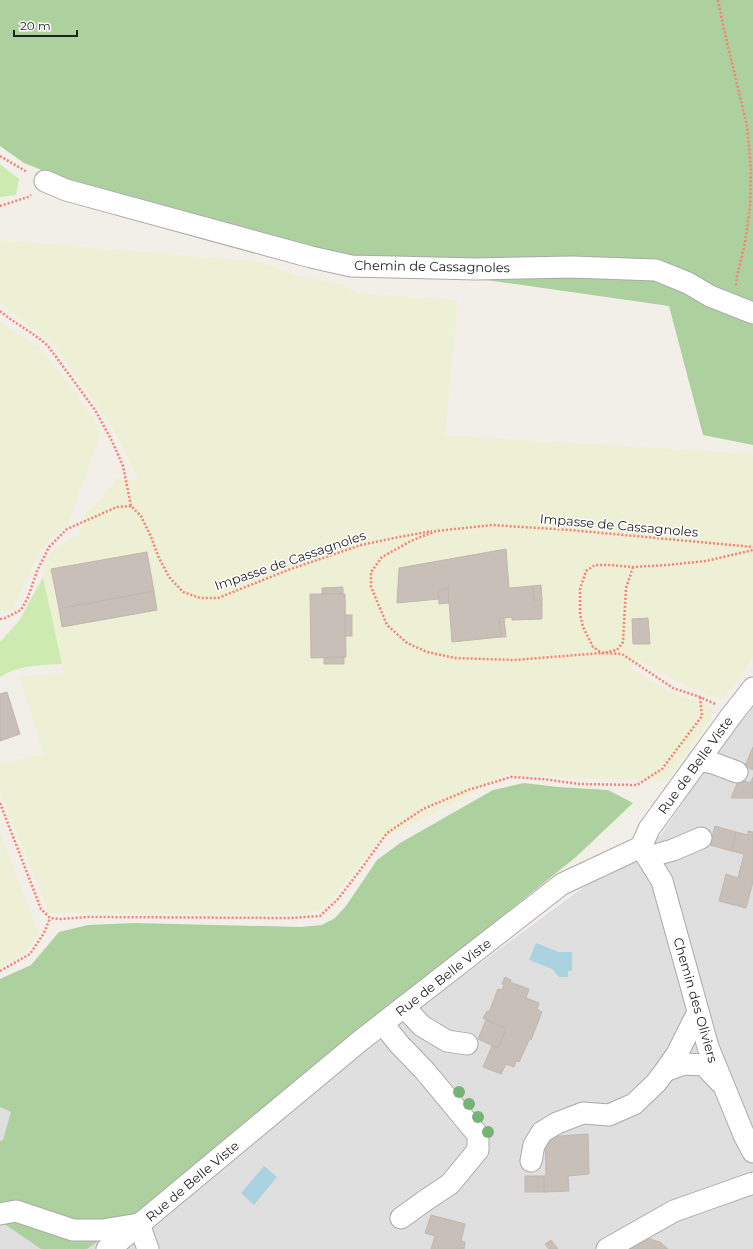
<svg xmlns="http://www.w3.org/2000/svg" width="753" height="1249" font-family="Montserrat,sans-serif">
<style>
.residential{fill:#e0dfdf}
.farmland{fill:#eef0d5}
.grass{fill:#cdebb0}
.forest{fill:#add19e}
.water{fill:#aad3df}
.building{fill:#c7bfb8;stroke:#c4b6ab}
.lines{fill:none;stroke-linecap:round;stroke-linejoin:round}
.minor-casing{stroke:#a9a9a9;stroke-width:23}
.path{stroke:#fa8072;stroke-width:2.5;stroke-dasharray:2 2;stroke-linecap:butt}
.minor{stroke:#fff;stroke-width:21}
.tree{fill:#74b475}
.labels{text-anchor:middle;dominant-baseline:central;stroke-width:3;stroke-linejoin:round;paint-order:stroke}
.street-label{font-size:13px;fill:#222;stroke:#fff}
</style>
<rect width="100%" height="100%" fill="#f2efe9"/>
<polygon class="residential" points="753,698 753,1249 0,1249 0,1017 246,1149 346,1062 592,881 661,835"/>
<g class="farmland">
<polygon points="0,240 261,262 292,274 343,285 356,293 458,300 445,435 753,454 753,658 722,700 689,687 659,672 642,661 630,668 667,691 705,704 712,710 711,718 706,727 666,781 504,775 453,804 380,840 325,908 306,915 49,913 0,792 0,763 44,754 19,676 65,674 62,664 43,577 45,562 55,549 68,540 78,535 86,513 101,499 117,478 139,481 114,430 54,345 0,304"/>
<polygon points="0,322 41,349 73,389 101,431 68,525 51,538 39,552 19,596 11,609 0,611"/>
<polygon points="0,833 39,934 23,954 0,968"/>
</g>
<g class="grass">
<polygon points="0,164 19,179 16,195 0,197"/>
<path d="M43 577 62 664C41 665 18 665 0 677V642L19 621Z"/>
</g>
<g class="forest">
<polygon points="0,0 753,0 753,445 703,435 669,306 479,279 360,258 92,190 24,163 0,146"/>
<polygon points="524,783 558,787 608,790 633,803 576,857 287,1089 171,1188 87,1249 41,1249 0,1221 0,1141 3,1140 11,1112 0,1107 0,979 31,965 59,932 88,925 134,923 301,927 322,925 335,918 346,906 377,860 400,843 493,790"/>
</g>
<g class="water">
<polygon points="536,943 559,952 572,952 572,971 568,971 568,977 559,977 552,969 529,960"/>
<polygon points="264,1166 277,1177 254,1205 241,1193"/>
</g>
<g class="building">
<polygon points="506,549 509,588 533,586 534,600 542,600 542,619 512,620 512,617 499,619 501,637 452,642 448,589 438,590 439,599 397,603 399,568"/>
<polygon points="147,552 154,591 59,609 51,569"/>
<polygon points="541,585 542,600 534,600 533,586"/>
<polygon points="343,587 343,594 322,594 322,588"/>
<polygon points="448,589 449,603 439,604 438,590"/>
<polygon points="154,591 157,610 62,627 59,609"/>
<polygon points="310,594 345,594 346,657 311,658"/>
<rect x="345" y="615" width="7" height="21"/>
<polygon points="504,618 506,637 501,637 499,619"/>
<polygon points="648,618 650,644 633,644 632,619"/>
<polygon points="344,657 344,664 324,664 324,658"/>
<polygon points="7,692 20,734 0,741 0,694"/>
<polygon points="753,747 753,770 745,766"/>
<polygon points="753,777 753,798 731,798 739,779 750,783"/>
<polygon points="715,826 736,832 732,851 710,845"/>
<polygon points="748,831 753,832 753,882 746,908 719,901 726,874 738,878 744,854 732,851 736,832 748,835"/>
<polygon points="505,977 511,980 510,982 529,989 526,998 539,1003 537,1009 542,1012 531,1040 530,1038 519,1062 516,1061 514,1067 506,1064 501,1074 483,1067 492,1046 498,1048 506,1029 483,1018 487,1011 489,1012 498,989 502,990 504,984 502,984"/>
<polygon points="486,1020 506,1029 498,1048 478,1039"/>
<polygon points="588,1134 589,1174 568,1176 569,1191 544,1192 544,1176 546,1176 545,1137"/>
<rect x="525" y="1176" width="19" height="16"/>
<polygon points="431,1215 465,1224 461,1241 465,1242 464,1249 431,1249 435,1236 425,1233"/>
<polygon points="647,1238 660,1242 668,1249 625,1249"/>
<polygon points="551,1240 558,1249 549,1249 545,1244"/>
</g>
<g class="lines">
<defs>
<g id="minor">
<polyline points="45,181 66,190 311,257 351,266 477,269 572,267 656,270 688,283 710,296 753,313"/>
<polyline points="699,760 713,763 737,772"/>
<polyline points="641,847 662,881 708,1047 744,1135 753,1152"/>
<polyline points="648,857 673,850 701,838"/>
<polyline points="404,1007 422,1026 447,1041 467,1044"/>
<polyline points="383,1024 399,1044 425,1071 478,1135 478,1150 450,1184 426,1200 401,1218"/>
<polyline points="665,1071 684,1064 704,1065 720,1082"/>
<polyline points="531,1161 534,1145 542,1132 557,1123 583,1113 609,1115 634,1104 656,1083 665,1071 677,1054 698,1012"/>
<polyline points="0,1214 16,1211 73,1230 102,1230 139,1224 148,1249"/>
<polyline points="107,1249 118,1242 360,1041 562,884 641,847 649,829 731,716 753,688"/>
<polyline points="607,1249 674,1211 753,1183"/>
</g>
</defs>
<use href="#minor" class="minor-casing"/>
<g class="path">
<polyline points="718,0 724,30 747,126 751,169 750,207 745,243 737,276 736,285"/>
<polyline points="0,156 27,172"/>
<polyline points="0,206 28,197 31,195"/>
<path d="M0 311C15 324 33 332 48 346L95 410 112 441 123 466 131 506 141 516 151 537 158 556 169 577 183 592 200 598H218L288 570 361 545 394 538 432 531"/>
<polyline points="633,567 626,588 623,642 617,650 602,653 593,647 583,627 580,614 580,589 586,571 595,565 610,565 633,567 667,565 706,561 753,550"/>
<polyline points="0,619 5,618 21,610 28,597 37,571 49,547 67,529 117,507 131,506"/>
<polyline points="715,704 700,697 673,688 622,654 602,653 514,660 455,658 427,652 407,643 387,625 371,587 371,572 382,557 411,541 436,531 492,525 570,530 753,547"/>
<polyline points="0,803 41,909 50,918 61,919 88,917 290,918 320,916 338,899 361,869 387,833 423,809 468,790 511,777 542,779 580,784 637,785 662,769 702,716 700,697"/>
<polyline points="0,971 30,954 44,933 50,918"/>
</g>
<use href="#minor" class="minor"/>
</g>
<g class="tree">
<circle cx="459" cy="1092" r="6"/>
<circle cx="469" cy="1104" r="6"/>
<circle cx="478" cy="1117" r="6"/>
<circle cx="488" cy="1132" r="6"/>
</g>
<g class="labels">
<g class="street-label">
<text transform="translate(432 266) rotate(1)">Chemin de Cassagnoles</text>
<text transform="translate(619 525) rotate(5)">Impasse de Cassagnoles</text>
<text transform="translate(290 560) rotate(-19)">Impasse de Cassagnoles</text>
<text transform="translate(695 765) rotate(-54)">Rue de Belle Viste</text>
<text transform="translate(443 977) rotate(-38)">Rue de Belle Viste</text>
<text transform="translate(696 1000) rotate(74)">Chemin des Oliviers</text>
<text transform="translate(192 1181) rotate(-40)">Rue de Belle Viste</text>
</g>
</g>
<path d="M14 30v6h63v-6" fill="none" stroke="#222222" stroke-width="2"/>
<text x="20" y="30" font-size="12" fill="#222222" stroke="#ffffff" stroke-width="3" paint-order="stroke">20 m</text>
</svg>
